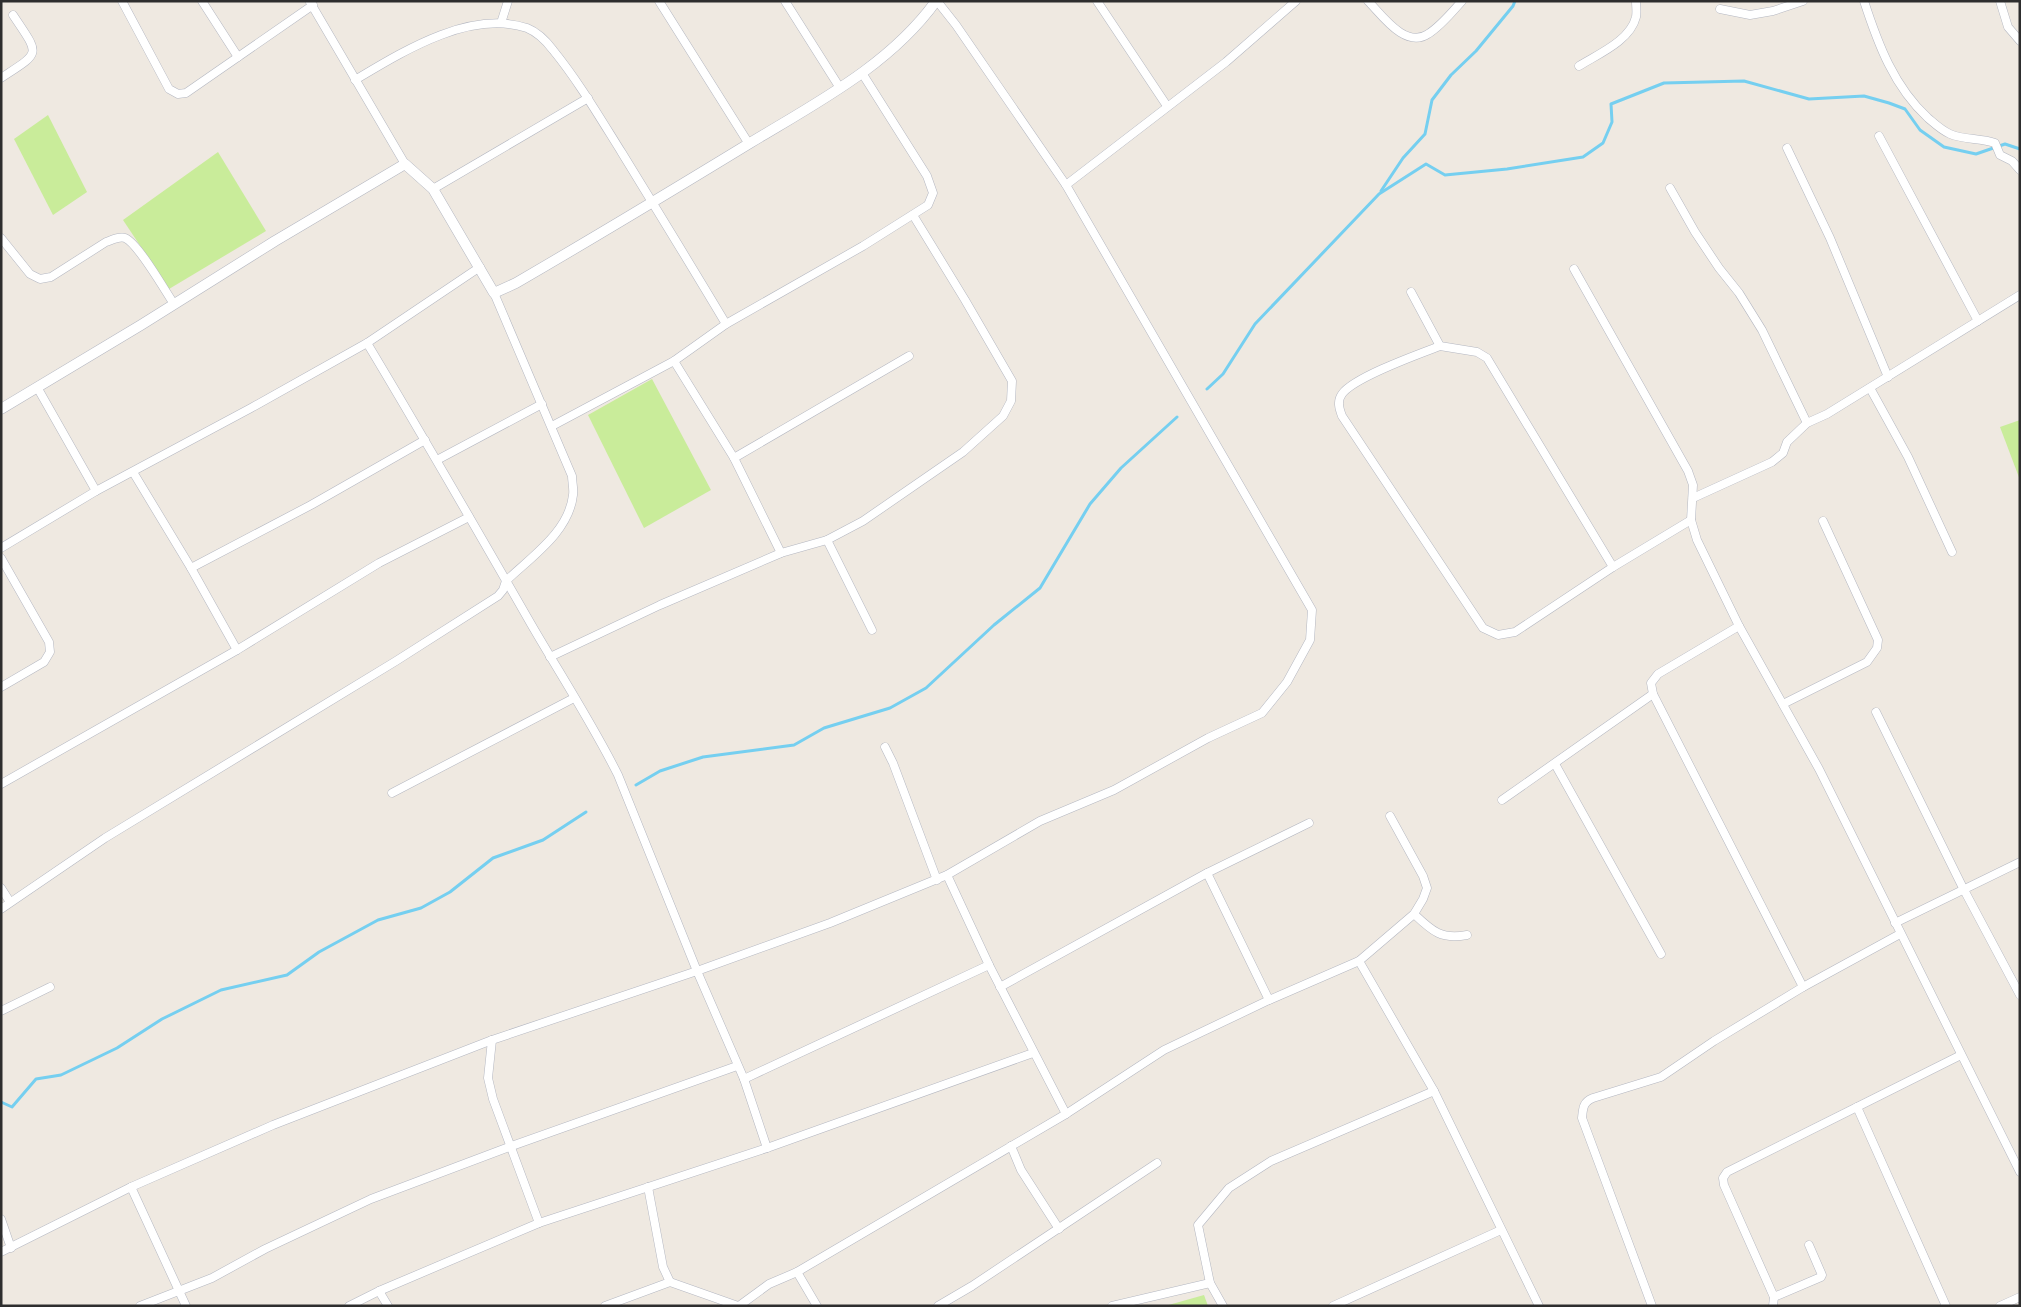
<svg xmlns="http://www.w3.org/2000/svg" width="2021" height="1307" font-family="'IBM Plex Sans',sans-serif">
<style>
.pitch{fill:#c9ec9a}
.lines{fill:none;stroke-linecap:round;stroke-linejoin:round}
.stream{stroke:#75cff0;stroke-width:3}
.minor-casing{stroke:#b4b7c1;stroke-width:9}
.tertiary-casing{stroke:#b4b7c1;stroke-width:11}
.minor{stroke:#fff;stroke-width:8}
.tertiary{stroke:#fff;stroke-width:10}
</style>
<rect width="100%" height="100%" fill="#efe9e1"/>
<g class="pitch">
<polygon points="48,115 87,192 53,215 14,139"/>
<polygon points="218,152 266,231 169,289 123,220"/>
<polygon points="652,379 711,490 644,528 588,415"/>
<polygon points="2020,420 2020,480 2000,427"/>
<polygon points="1204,1295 1208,1306 1165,1306"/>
</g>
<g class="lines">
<g class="stream">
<polyline points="1381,191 1403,158 1425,134 1432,100 1451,75 1476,51 1513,6 1515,1"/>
<polyline points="1207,389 1223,374 1255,324 1379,194 1426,164 1445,175 1507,169 1583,157 1603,143 1612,122 1611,104 1664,83 1744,81 1809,99 1864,96 1889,103 1905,109 1920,130 1944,147 1976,154 2005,144 2020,149"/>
<polyline points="636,785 660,771 703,757 794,745 824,728 890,708 926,688 994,625 1040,588 1090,504 1121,468 1177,417"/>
<polyline points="1,1102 12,1107 36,1079 61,1075 117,1048 162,1019 221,990 287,975 319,952 378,920 421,908 450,892 493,858 543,840 586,812"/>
</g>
<defs>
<g id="minor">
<polyline points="122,1 169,89 178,94 186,93 313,5"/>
<polyline points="202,1 238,57"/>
<polyline points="659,1 749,144"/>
<polyline points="785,1 840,88"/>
<polyline points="1097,1 1167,106"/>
<path d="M1368 1C1382 15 1405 49 1428 34 1441 26 1452 12 1462 1"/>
<path d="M1864 1C1878 44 1894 87 1928 118 1935 124 1941 130 1950 134 1964 140 1980 138 1995 143L2000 155 2012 161 2020 170"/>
<polyline points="2000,1 2008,27 2020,41"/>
<polyline points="310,2 405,164"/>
<polyline points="1720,9 1750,15 1773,11 1803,1"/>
<polyline points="501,23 508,1"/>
<path d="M1579 66C1598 54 1630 41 1636 17 1637 12 1636 6 1636 1"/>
<path d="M1 78C42 51 40 56 13 15"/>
<path d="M355 80C402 52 470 9 527 28 537 32 547 42 553 50 579 82 600 118 622 153 657 210 692 267 726 324"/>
<polyline points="1879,136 1978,321"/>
<polyline points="1787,148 1830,238 1888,377"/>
<polyline points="1066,185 1226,62 1296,1"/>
<polyline points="1670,188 1695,232 1719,268 1739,293 1762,330 1807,423"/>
<polyline points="433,189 588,98"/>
<path d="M1 238 30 274 40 279 51 277 106 242C112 240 119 236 125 238 138 243 165 291 174 304"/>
<polyline points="1574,269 1688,471 1693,485 1691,520 1697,540 1739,626 1819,769 2020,1172"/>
<polyline points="1411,292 1440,346 1477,352 1487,358 1613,567"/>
<path d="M367 343C423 436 477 530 531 624 560 674 592 723 618 775L697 971 744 1079 767 1148"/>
<path d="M1440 346C1419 354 1354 377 1342 394 1337 401 1339 408 1342 416L1483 628 1498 635 1515 632 1613 567 1691 520"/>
<polyline points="674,361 734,458 781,553"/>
<polyline points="37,387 96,491"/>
<polyline points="1870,388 1908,457 1952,552"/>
<polyline points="552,426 674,361 726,324 863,246 928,205 933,193 927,176 862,73"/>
<polyline points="734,458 909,356"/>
<polyline points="437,460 542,404"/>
<polyline points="133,472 191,568 237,650"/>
<polyline points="1693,498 1772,462 1783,453 1787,442 1807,423 1827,414 2020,295"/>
<polyline points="827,540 872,630"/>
<polyline points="1,548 96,491 251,408 367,343 480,267"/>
<polyline points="1,558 49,642 50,652 44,662 1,687"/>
<polyline points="191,568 311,505 425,440"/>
<polyline points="1739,626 1658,674 1651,683 1653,694 1803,987"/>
<polyline points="550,657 660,605 781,553 827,540 863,521 963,452 1003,416 1011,401 1012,381 965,300 913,215"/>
<polyline points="1783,704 1867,662 1877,648 1878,640 1823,521"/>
<polyline points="1876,712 1963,888 2020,995"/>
<polyline points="885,747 893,763 937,880"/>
<polyline points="1555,764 1661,954"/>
<polyline points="1,784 237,650 379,563 469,517"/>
<polyline points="392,793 574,698"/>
<polyline points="1502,800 1653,694"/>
<polyline points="1207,873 1269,1000"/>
<polyline points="947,875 989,965 1066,1114"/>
<polyline points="1,888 10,902"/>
<path d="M1 909 105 838 396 661 498 596 503 590 506 581C531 557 569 532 573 495 574 489 572 482 572 476L494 293"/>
<path d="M1414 914C1432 931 1441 940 1467 935"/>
<polyline points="1895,923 2020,862"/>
<polyline points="1359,961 1434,1091 1539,1306"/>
<polyline points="1000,987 1207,873 1309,823"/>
<polyline points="1,1011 50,987"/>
<polyline points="492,1040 488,1078 493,1099 539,1223"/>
<polyline points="744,1079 989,965"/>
<polyline points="1857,1107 1946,1306"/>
<polyline points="1011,1146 1021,1170 1059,1229"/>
<polyline points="131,1187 186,1306"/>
<polyline points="648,1187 663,1267 670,1282 738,1306"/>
<polyline points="1,1219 11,1248"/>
<polyline points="1,1252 131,1187 273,1125 492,1040 697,971 830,923 947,875 1040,821 1114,790 1208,738 1262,713 1287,682 1310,640 1312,610 1066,185 956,25 937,1"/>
<polyline points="797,1272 817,1306"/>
<polyline points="379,1291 388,1306"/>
<polyline points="1774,1297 1821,1277 1822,1275 1809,1245"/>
<polyline points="140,1306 212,1278 265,1249 371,1199 509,1147 737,1066"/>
<polyline points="349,1306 379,1291 539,1223 767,1148 1033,1053"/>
<polyline points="605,1306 670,1282"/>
<polyline points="739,1306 769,1284 797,1272 1066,1114 1164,1050 1269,1000 1359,961 1414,914 1423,899 1427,888 1423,876 1390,816"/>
<polyline points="938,1306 972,1286 1157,1163"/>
<polyline points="1112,1306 1210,1283"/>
<polyline points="1223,1306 1210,1283 1198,1225 1229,1188 1271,1161 1434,1091"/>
<polyline points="1333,1306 1501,1230"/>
<path d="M1652 1306 1582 1118C1583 1108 1583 1102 1593 1098L1661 1077 1714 1041 1803 987 1900 934"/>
<polyline points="1773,1306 1774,1297 1724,1185 1723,1178 1727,1172 1961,1055"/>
<polyline points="2000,1306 2020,1297"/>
</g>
<path id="tertiary" d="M1 409 141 325 275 241 405 164 433 189 494 293 516 283C595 237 673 190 750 143 816 103 890 65 936 1"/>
</defs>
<use href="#minor" class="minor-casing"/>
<use href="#tertiary" class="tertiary-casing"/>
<use href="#minor" class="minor"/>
<use href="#tertiary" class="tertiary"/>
</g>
<rect width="2021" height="1307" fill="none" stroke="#2e2e2e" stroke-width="5"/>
</svg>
